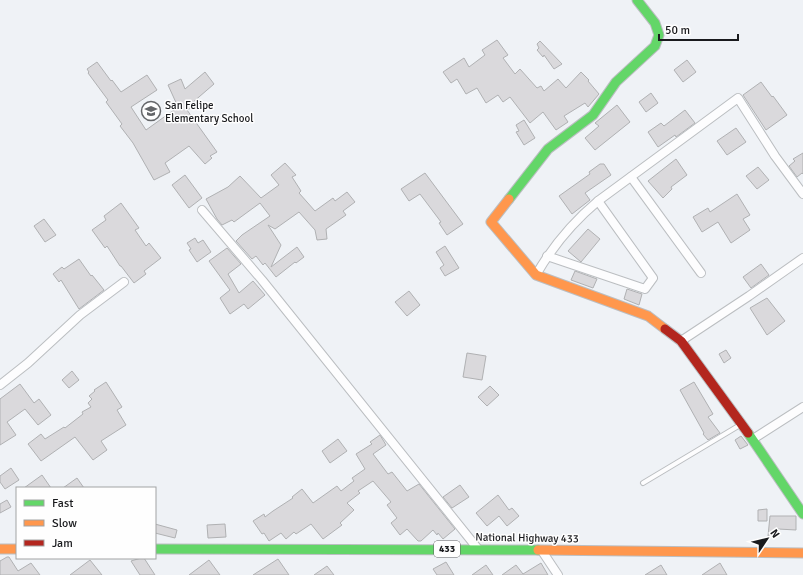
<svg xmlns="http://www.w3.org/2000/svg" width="803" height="575" font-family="Signika,sans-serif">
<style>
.building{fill:#dad9dc;stroke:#b0b1b3}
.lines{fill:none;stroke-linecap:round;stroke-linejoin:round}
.lane-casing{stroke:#bbbec1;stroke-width:6}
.street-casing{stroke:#bbbec1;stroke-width:10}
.fast-casing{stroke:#bbbec1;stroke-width:11}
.slow-casing{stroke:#bbbec1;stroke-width:11}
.jam-casing{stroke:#bbbec1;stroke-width:11}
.lane{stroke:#fdfdfe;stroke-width:4}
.street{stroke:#fdfdfe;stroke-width:8}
.fast{stroke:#63d668;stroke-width:9}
.slow{stroke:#ff974d;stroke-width:9}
.jam{stroke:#b3261e;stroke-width:9}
.labels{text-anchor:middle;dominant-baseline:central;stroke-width:3;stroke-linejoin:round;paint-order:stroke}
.shield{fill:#fefefe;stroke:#5e5e60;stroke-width:1}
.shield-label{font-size:10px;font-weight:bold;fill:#191a1d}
.poi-label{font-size:11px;fill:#191a1d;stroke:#fefefe;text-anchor:start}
.street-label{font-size:11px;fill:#191a1d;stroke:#fefefe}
</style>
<rect width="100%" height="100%" fill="#eff2f6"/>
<g class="building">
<polygon points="497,40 508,55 503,58 515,74 520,69 537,88 541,86 544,91 558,79 566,88 581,72 589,80 588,81 599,94 588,107 585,103 564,116 568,122 556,130 543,112 530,123 510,97 503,102 498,95 486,103 477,88 466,94 457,79 451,83 443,72 464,58 469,67 485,55 482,50"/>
<polygon points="540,41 562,64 554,69 544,55 543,57 537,50 539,48 537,44"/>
<polygon points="687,60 696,72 683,82 674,70"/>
<polygon points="97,62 111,81 112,80 121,92 147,75 157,90 131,107 146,130 178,107 168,85 181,79 185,89 205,72 214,84 192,103 193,107 187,110 217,152 210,156 212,158 205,164 189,146 165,163 170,172 154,180 133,143 120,126 122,124 106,102 108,100 88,73 89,72 87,69"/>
<polygon points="761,82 772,97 773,96 787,115 766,130 743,95"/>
<polygon points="651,93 658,103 646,112 639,102"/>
<polygon points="617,105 630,122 595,150 585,138 599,126 595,123"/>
<polygon points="685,110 695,123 676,137 675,135 658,147 648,132 661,123 664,126"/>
<polygon points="524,120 535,138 524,145 516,132 519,131 516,125"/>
<polygon points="736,128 746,142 727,155 717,141"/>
<polygon points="803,153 803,174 802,173 797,177 789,166 795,161 793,159"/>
<polygon points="676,159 687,175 671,187 672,189 663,198 648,181"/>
<polygon points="285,163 296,175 292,177 301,191 299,193 315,211 333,198 335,201 347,192 355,202 343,211 346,215 326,229 327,239 317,240 315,230 299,212 275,229 268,225 281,245 271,267 297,247 304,257 296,263 295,262 276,277 265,263 263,265 256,256 252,259 236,241 242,235 270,216 260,203 234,222 232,220 222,225 217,219 206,199 228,187 240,176 261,198 279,185 271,175"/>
<polygon points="600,164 604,164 611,175 585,193 590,200 572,214 559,196 590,174 589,172"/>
<polygon points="758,167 769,180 757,189 746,176"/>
<polygon points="425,173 463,224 447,235 439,223 441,222 420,194 409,201 401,189"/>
<polygon points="185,175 202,198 189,208 172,185"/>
<polygon points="737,194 750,215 743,219 750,230 731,243 718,222 702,232 693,217 708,208 710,212"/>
<polygon points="121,203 139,228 135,230 146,246 149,243 161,258 144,271 146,274 134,283 121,266 120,266 107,246 105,248 92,230 106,220 104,216"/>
<polygon points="44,219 56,235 45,242 34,226"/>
<polygon points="588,229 600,239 581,262 568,251"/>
<polygon points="195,238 198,243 203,240 211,252 197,262 189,250 191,249 187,243"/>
<polygon points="445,246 459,268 445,276 440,268 444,265 436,252"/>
<polygon points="227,248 241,264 228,274 239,293 253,281 265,295 248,309 244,304 230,314 220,298 230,290 209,261"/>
<polygon points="79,259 91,276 92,275 104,290 79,309 61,280 59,282 53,274 62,267 64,269"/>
<polygon points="761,264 769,275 751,288 743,277"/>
<polygon points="575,271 597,279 593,288 571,280"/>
<polygon points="627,289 642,294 639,305 624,299"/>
<polygon points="409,291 420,305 407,316 395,302"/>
<polygon points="767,298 785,321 767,335 750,308"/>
<polygon points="726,350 731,358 724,363 719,354"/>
<polygon points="467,353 486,356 482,380 463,377"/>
<polygon points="72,371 79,380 69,388 62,380"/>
<polygon points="106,382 122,407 117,410 126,425 101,441 107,450 93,460 75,437 41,461 28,444 41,434 45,439 64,427 65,428 83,414 82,412 91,407 88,403 92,399 89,396 95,391 94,390"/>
<polygon points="694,382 713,414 708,417 720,433 708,440 703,434 704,433 680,390"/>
<polygon points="20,384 34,403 39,399 51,415 38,425 25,409 7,422 16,435 0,445 0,399"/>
<polygon points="490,386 499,395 487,406 478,397"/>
<polygon points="380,435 386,445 373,454 388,474 392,472 407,491 419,484 455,529 443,539 438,533 437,535 433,530 421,541 418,541 407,529 400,535 391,523 397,518 387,505 391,502 373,481 358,491 360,493 347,503 354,510 340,523 342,525 323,539 311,524 296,534 294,532 286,539 281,533 269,541 264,533 262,534 253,521 264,514 265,517 273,511 293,498 292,497 302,489 313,503 337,486 341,491 354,481 352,478 365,469 356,454 372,444 370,442"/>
<polygon points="741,436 748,445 740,449 735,440"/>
<polygon points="338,439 347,451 330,463 322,451"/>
<polygon points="11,468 19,480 5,489 0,482 0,476"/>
<polygon points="42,475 51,488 24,488"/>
<polygon points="77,478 84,488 63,488"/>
<polygon points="460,485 469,497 452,508 443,497"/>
<polygon points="498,495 509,510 512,508 519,516 507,526 499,516 487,526 476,513"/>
<polygon points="7,500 11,507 0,513 0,504"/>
<polygon points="767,509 767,521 758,521 758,510"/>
<polygon points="770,516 796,516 796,530 778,529 777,537 768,536"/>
<polygon points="155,524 177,530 175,538 155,533"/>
<polygon points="225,524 226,537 208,538 207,525"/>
<polygon points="7,557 9,557 18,571 31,563 40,575 0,575 0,561"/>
<polygon points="141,558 144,558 155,575 140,575 131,561"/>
<polygon points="278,559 289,575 253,575"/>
<polygon points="90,560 102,575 70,575"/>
<polygon points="209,560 220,575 189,575"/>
<polygon points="446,562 454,575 437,575 433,569"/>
<polygon points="541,563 548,575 502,575 516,565 523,574"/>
<polygon points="720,563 727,575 702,575"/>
<polygon points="486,565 493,575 472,575"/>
<polygon points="661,565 667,575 645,575"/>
<polygon points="327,566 334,575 314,575"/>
</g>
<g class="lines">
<defs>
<polyline id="lane" points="643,483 740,425"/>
<g id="street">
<polyline points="631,177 701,273"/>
<polyline points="202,210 262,280 478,549"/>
<polyline points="547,256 645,289 653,278 598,201"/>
<path d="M536 275C552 247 573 222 598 201L738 98 775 156 803 194"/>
<polyline points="681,341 749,296 803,258"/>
<polyline points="0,385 28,363 80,315 124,282"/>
<polyline points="753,439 803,407"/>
<polyline points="542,551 558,575"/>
</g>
<g id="fast">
<polyline points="509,199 548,149 593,115 616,82 655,46 659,35 655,23 637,0"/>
<polyline points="748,433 803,514"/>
<polyline points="155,549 538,550"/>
</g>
<g id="slow">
<polyline points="509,199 491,222 536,275 648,316 665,329"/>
<polyline points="0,549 17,549"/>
<polyline points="538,550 803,553"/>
</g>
<polyline id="jam" points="665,329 681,341 748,433"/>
</defs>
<use href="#lane" class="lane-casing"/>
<use href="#street" class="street-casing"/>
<use href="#fast" class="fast-casing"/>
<use href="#slow" class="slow-casing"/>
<use href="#jam" class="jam-casing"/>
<use href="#lane" class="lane"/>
<use href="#street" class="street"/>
<use href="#fast" class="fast"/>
<use href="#slow" class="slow"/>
<use href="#jam" class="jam"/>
</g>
<defs>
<symbol id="school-ring" viewBox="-11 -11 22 22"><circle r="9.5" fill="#fefefe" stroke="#646669" stroke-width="1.5"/><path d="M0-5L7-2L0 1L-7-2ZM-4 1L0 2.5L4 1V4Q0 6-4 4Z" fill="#646669"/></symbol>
</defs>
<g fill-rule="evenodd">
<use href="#school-ring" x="140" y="100" width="22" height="22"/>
</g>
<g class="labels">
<rect class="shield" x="434" y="541" width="26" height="16" rx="3"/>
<g class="shield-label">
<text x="447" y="549">433</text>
</g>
<g class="poi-label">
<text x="165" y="105">San Felipe<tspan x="165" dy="13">Elementary School</tspan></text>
</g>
<g class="street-label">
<text transform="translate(527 538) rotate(1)">National Highway 433</text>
</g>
</g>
<rect x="16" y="487" width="140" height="72" fill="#fefefe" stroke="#a2a3a4"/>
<rect x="24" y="500" width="20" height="6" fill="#63d668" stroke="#a2a3a4"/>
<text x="52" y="507" font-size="12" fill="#191a1d">Fast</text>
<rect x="24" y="520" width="20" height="6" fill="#ff974d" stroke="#a2a3a4"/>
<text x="52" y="527" font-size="12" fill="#191a1d">Slow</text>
<rect x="24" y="540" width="20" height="6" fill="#b3261e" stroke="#a2a3a4"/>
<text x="52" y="547" font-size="12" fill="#191a1d">Jam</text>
<g transform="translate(767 539) rotate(55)" stroke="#fefefe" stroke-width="3" paint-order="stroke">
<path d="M0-3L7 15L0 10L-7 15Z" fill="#191a1d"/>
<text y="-6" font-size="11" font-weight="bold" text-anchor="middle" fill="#191a1d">N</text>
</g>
<path d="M659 34v6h79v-6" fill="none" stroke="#191a1d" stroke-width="2"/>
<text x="665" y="34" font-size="12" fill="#191a1d" stroke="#fefefe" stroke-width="3" paint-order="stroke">50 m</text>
</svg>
